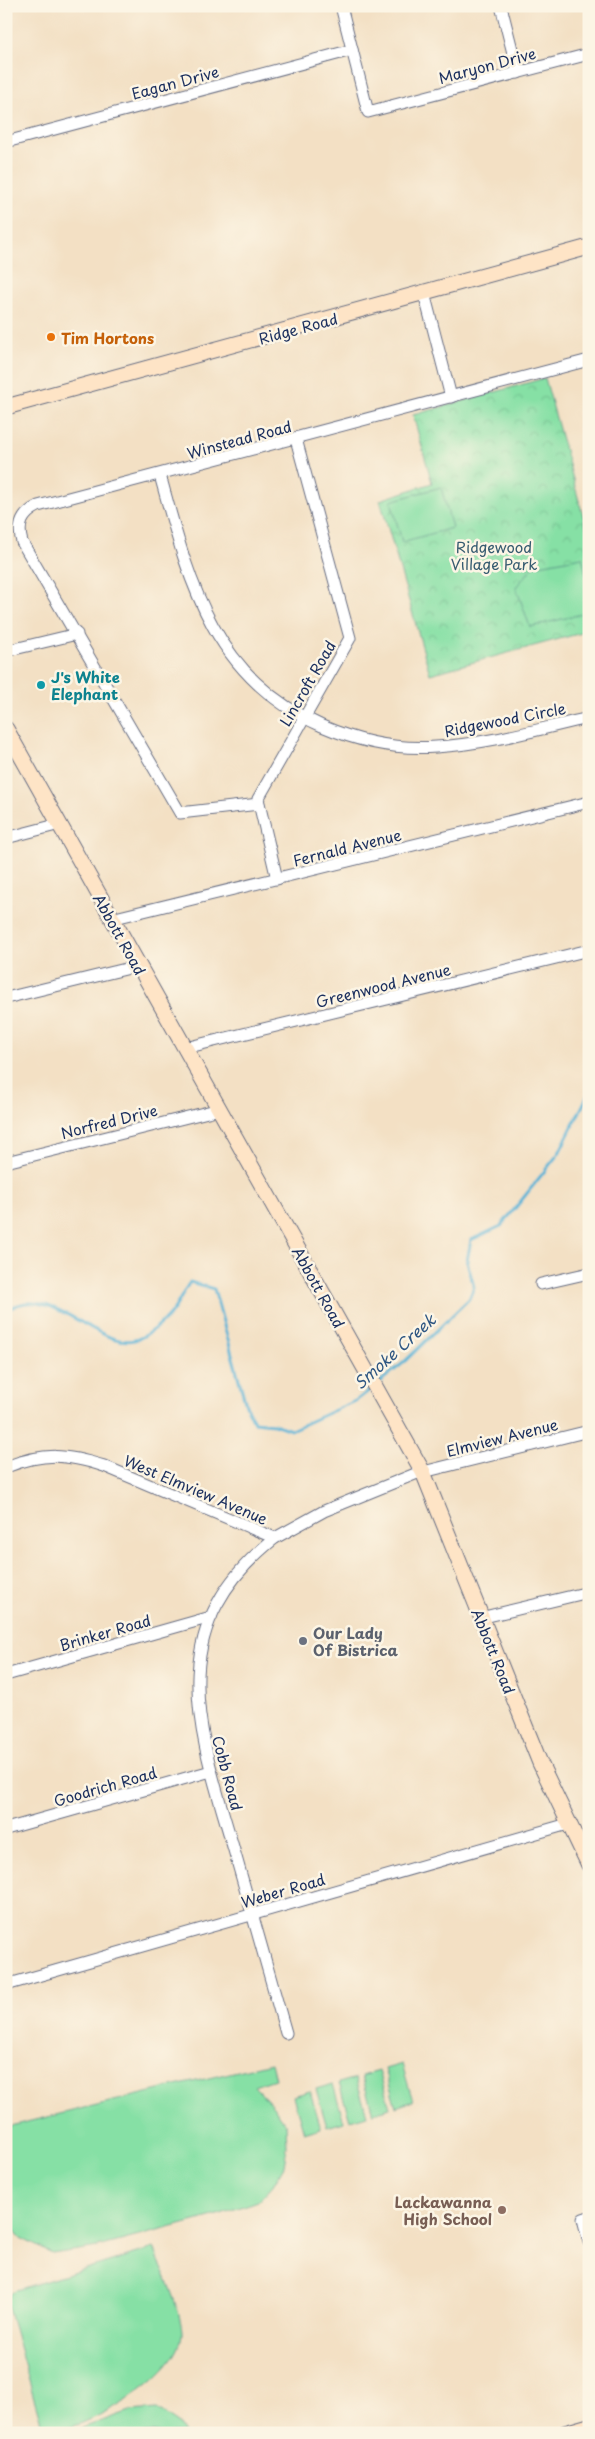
<svg xmlns="http://www.w3.org/2000/svg" width="595" height="2439" font-family="'Playpen Sans',sans-serif">
<style>
.park{fill:url(#park-crowns);stroke:#508882}
.garden{fill:#86e0a5;stroke:#508882}
.lines{fill:none;stroke-linecap:round;stroke-linejoin:round}
.stream{stroke:#59b2d6;stroke-width:3}
.street-casing{stroke:#676d82;stroke-width:13}
.secondary-casing{stroke:#676d82;stroke-width:17}
.street{stroke:#fff;stroke-width:11}
.secondary{stroke:#fee4c6;stroke-width:15}
.food-dot{fill:#e8710a;stroke:#fcf5e5;stroke-width:2}
.culture-dot{fill:#0f9aa8;stroke:#fcf5e5;stroke-width:2}
.worship-dot{fill:#6b7280;stroke:#fcf5e5;stroke-width:2}
.education-dot{fill:#8d6e63;stroke:#fcf5e5;stroke-width:2}
.labels{text-anchor:middle;dominant-baseline:central;stroke-width:5;stroke-linejoin:round;paint-order:stroke}
.street-label{font-size:15px;fill:#1b2f5e;stroke:#fcf5e5}
.food-label{font-size:15px;font-weight:bold;fill:#c56008;stroke:#fcf5e5;text-anchor:start}
.park-label{font-size:15px;fill:#365b70;stroke:#fcf5e5}
.culture-label{font-size:15px;font-weight:bold;fill:#0d838f;stroke:#fcf5e5;text-anchor:start}
.worship-label{font-size:15px;font-weight:bold;fill:#5b616d;stroke:#fcf5e5;text-anchor:start}
.education-label{font-size:15px;font-weight:bold;fill:#785e54;stroke:#fcf5e5;text-anchor:end}
.water-label{font-size:16px;font-style:italic;fill:#2e5682;stroke:#fcf5e5}
</style>
<defs>
<pattern id="park-crowns" width="20" height="18" patternUnits="userSpaceOnUse" patternTransform="scale(1.25)"><rect width="20" height="18" fill="#86e0a5"/><path d="M2 6a3 3 0 1 1 6 0M12 15a3 3 0 1 1 6 0" fill="none" stroke="#73c090"/></pattern>
</defs>
<rect width="100%" height="100%" fill="#fcf5e5"/>
<filter id="ink" filterUnits="userSpaceOnUse"><feTurbulence type="fractalNoise" baseFrequency=".02" numOctaves="2"/><feDisplacementMap in="SourceGraphic" scale="10" xChannelSelector="R" yChannelSelector="G"/><feConvolveMatrix kernelMatrix="1 2 1 2 8 2 1 2 1" color-interpolation-filters="sRGB"/></filter>
<filter id="wash" filterUnits="userSpaceOnUse"><feTurbulence type="fractalNoise" baseFrequency=".0096" numOctaves="4" result="noise"/><feDisplacementMap in="SourceGraphic" scale="20" xChannelSelector="R" yChannelSelector="G"/><feGaussianBlur stdDeviation="1.12" result="paint"/><feColorMatrix in="noise" values="0 0 0 0 0 0 0 0 0 0 0 0 0 0 0 0 0 1.4 0 .05"/><feComposite in="paint" operator="in"/></filter>
<g filter="url(#wash)">
<rect width="100%" height="100%" fill="#f3e0c4"/>
<polygon class="park" points="545,378 589,537 589,631 430,674 380,500 432,483 413,415"/>
<g class="garden">
<polygon points="441,487 452,528 402,542 391,501"/>
<path d="M582 557C586 576 595 597 582 614L530 627 516 587 534 566Z"/>
<polygon points="271,2063 275,2079 254,2086 273,2106 286,2125 287,2147 284,2166 273,2185 258,2201 221,2214 98,2247 52,2254 19,2237 6,2220 6,2127"/>
<polygon points="402,2064 413,2101 396,2107 385,2069"/>
<polygon points="379,2071 390,2108 373,2113 362,2076"/>
<polygon points="356,2078 367,2115 350,2120 339,2083"/>
<polygon points="333,2084 344,2122 327,2127 316,2089"/>
<polygon points="310,2091 321,2128 304,2133 293,2096"/>
<path d="M154 2248C162 2269 181 2311 182 2332 183 2376 83 2432 44 2433L6 2301 13 2291Z"/>
<polygon points="157,2409 178,2423 184,2433 68,2433 130,2411"/>
</g>
<g class="lines">
<g class="stream">
<path d="M6 1311C52 1277 103 1359 142 1337 151 1332 166 1320 172 1312 179 1303 183 1292 190 1282L214 1289 246 1405 254 1422 274 1424 291 1430 357 1400 371 1389"/>
<polyline points="377,1384 402,1364 469,1299 474,1287 467,1261 471,1240 501,1226 559,1153 589,1093"/>
</g>
</g>
</g>
<g filter="url(#ink)">
<g class="lines">
<defs>
<g id="street">
<polyline points="341,6 368,112 589,54"/>
<polyline points="501,6 518,73"/>
<polyline points="6,142 352,50"/>
<polyline points="424,293 451,397"/>
<path d="M160 475C189 581 212 677 322 726 357 741 397 750 436 747 488 744 539 729 589 718"/>
<polyline points="6,651 77,634"/>
<path d="M259 804 180 813 22 542C17 525 22 514 38 506L589 360"/>
<polyline points="6,838 60,824"/>
<polyline points="277,879 258,799 350,638 296,439"/>
<polyline points="111,919 589,802"/>
<polyline points="6,998 138,966"/>
<polyline points="185,1048 589,950"/>
<polyline points="6,1162 220,1109"/>
<polyline points="541,1284 589,1273"/>
<path d="M6 1467C45 1452 66 1454 104 1466L275 1538 324 1511 415 1474 589 1431"/>
<path d="M275 1538C159 1630 199 1730 234 1850 251 1911 269 1972 286 2033"/>
<polyline points="480,1618 589,1592"/>
<polyline points="6,1675 211,1617"/>
<polyline points="6,1829 211,1771"/>
<polyline points="6,1985 568,1824"/>
<polyline points="589,2217 583,2219 589,2242"/>
</g>
<g id="secondary">
<polyline points="6,407 589,247"/>
<polyline points="6,729 423,1472 540,1763 589,1865"/>
<polyline points="565,2433 589,2426"/>
</g>
</defs>
<use href="#street" class="street-casing"/>
<use href="#secondary" class="secondary-casing"/>
<use href="#street" class="street"/>
<use href="#secondary" class="secondary"/>
</g>
</g>
<circle class="food-dot" cx="51" cy="337" r="5"/>
<circle class="culture-dot" cx="41" cy="685" r="5"/>
<circle class="worship-dot" cx="303" cy="1641" r="5"/>
<circle class="education-dot" cx="502" cy="2210" r="5"/>
<g class="labels">
<g class="street-label">
<text transform="translate(487 65) rotate(-15)">Maryon Drive</text>
<text transform="translate(175 82) rotate(-15)">Eagan Drive</text>
<text transform="translate(298 328) rotate(-15)">Ridge Road</text>
<text transform="translate(239 439) rotate(-15)">Winstead Road</text>
<text transform="translate(307 683) rotate(-60)">Lincroft Road</text>
<text transform="translate(505 719) rotate(-11)">Ridgewood Circle</text>
<text transform="translate(347 847) rotate(-14)">Fernald Avenue</text>
<text transform="translate(120 934) rotate(61)">Abbott Road</text>
<text transform="translate(383 985) rotate(-14)">Greenwood Avenue</text>
<text transform="translate(109 1121) rotate(-14)">Norfred Drive</text>
<text transform="translate(319 1287) rotate(61)">Abbott Road</text>
<text transform="translate(502 1437) rotate(-14)">Elmview Avenue</text>
<text transform="translate(196 1489) rotate(23)">West Elmview Avenue</text>
<text transform="translate(105 1632) rotate(-16)">Brinker Road</text>
<text transform="translate(494 1651) rotate(68)">Abbott Road</text>
<text transform="translate(228 1773) rotate(75)">Cobb Road</text>
<text transform="translate(105 1786) rotate(-16)">Goodrich Road</text>
<text transform="translate(283 1890) rotate(-16)">Weber Road</text>
</g>
<g class="food-label">
<text x="61" y="337">Tim Hortons</text>
</g>
<g class="park-label">
<text x="494" y="546">Ridgewood<tspan x="494" dy="17">Village Park</tspan></text>
</g>
<g class="culture-label">
<text x="51" y="676">J's White<tspan x="51" dy="17">Elephant</tspan></text>
</g>
<g class="worship-label">
<text x="313" y="1632">Our Lady<tspan x="313" dy="17">Of Bistrica</tspan></text>
</g>
<g class="education-label">
<text x="492" y="2201">Lackawanna<tspan x="492" dy="17">High School</tspan></text>
</g>
<g class="water-label">
<text transform="translate(394 1351) rotate(-42)">Smoke Creek</text>
</g>
</g>
<rect width="595" height="2439" fill="none" stroke="#fcf5e5" stroke-width="25"/>
</svg>
